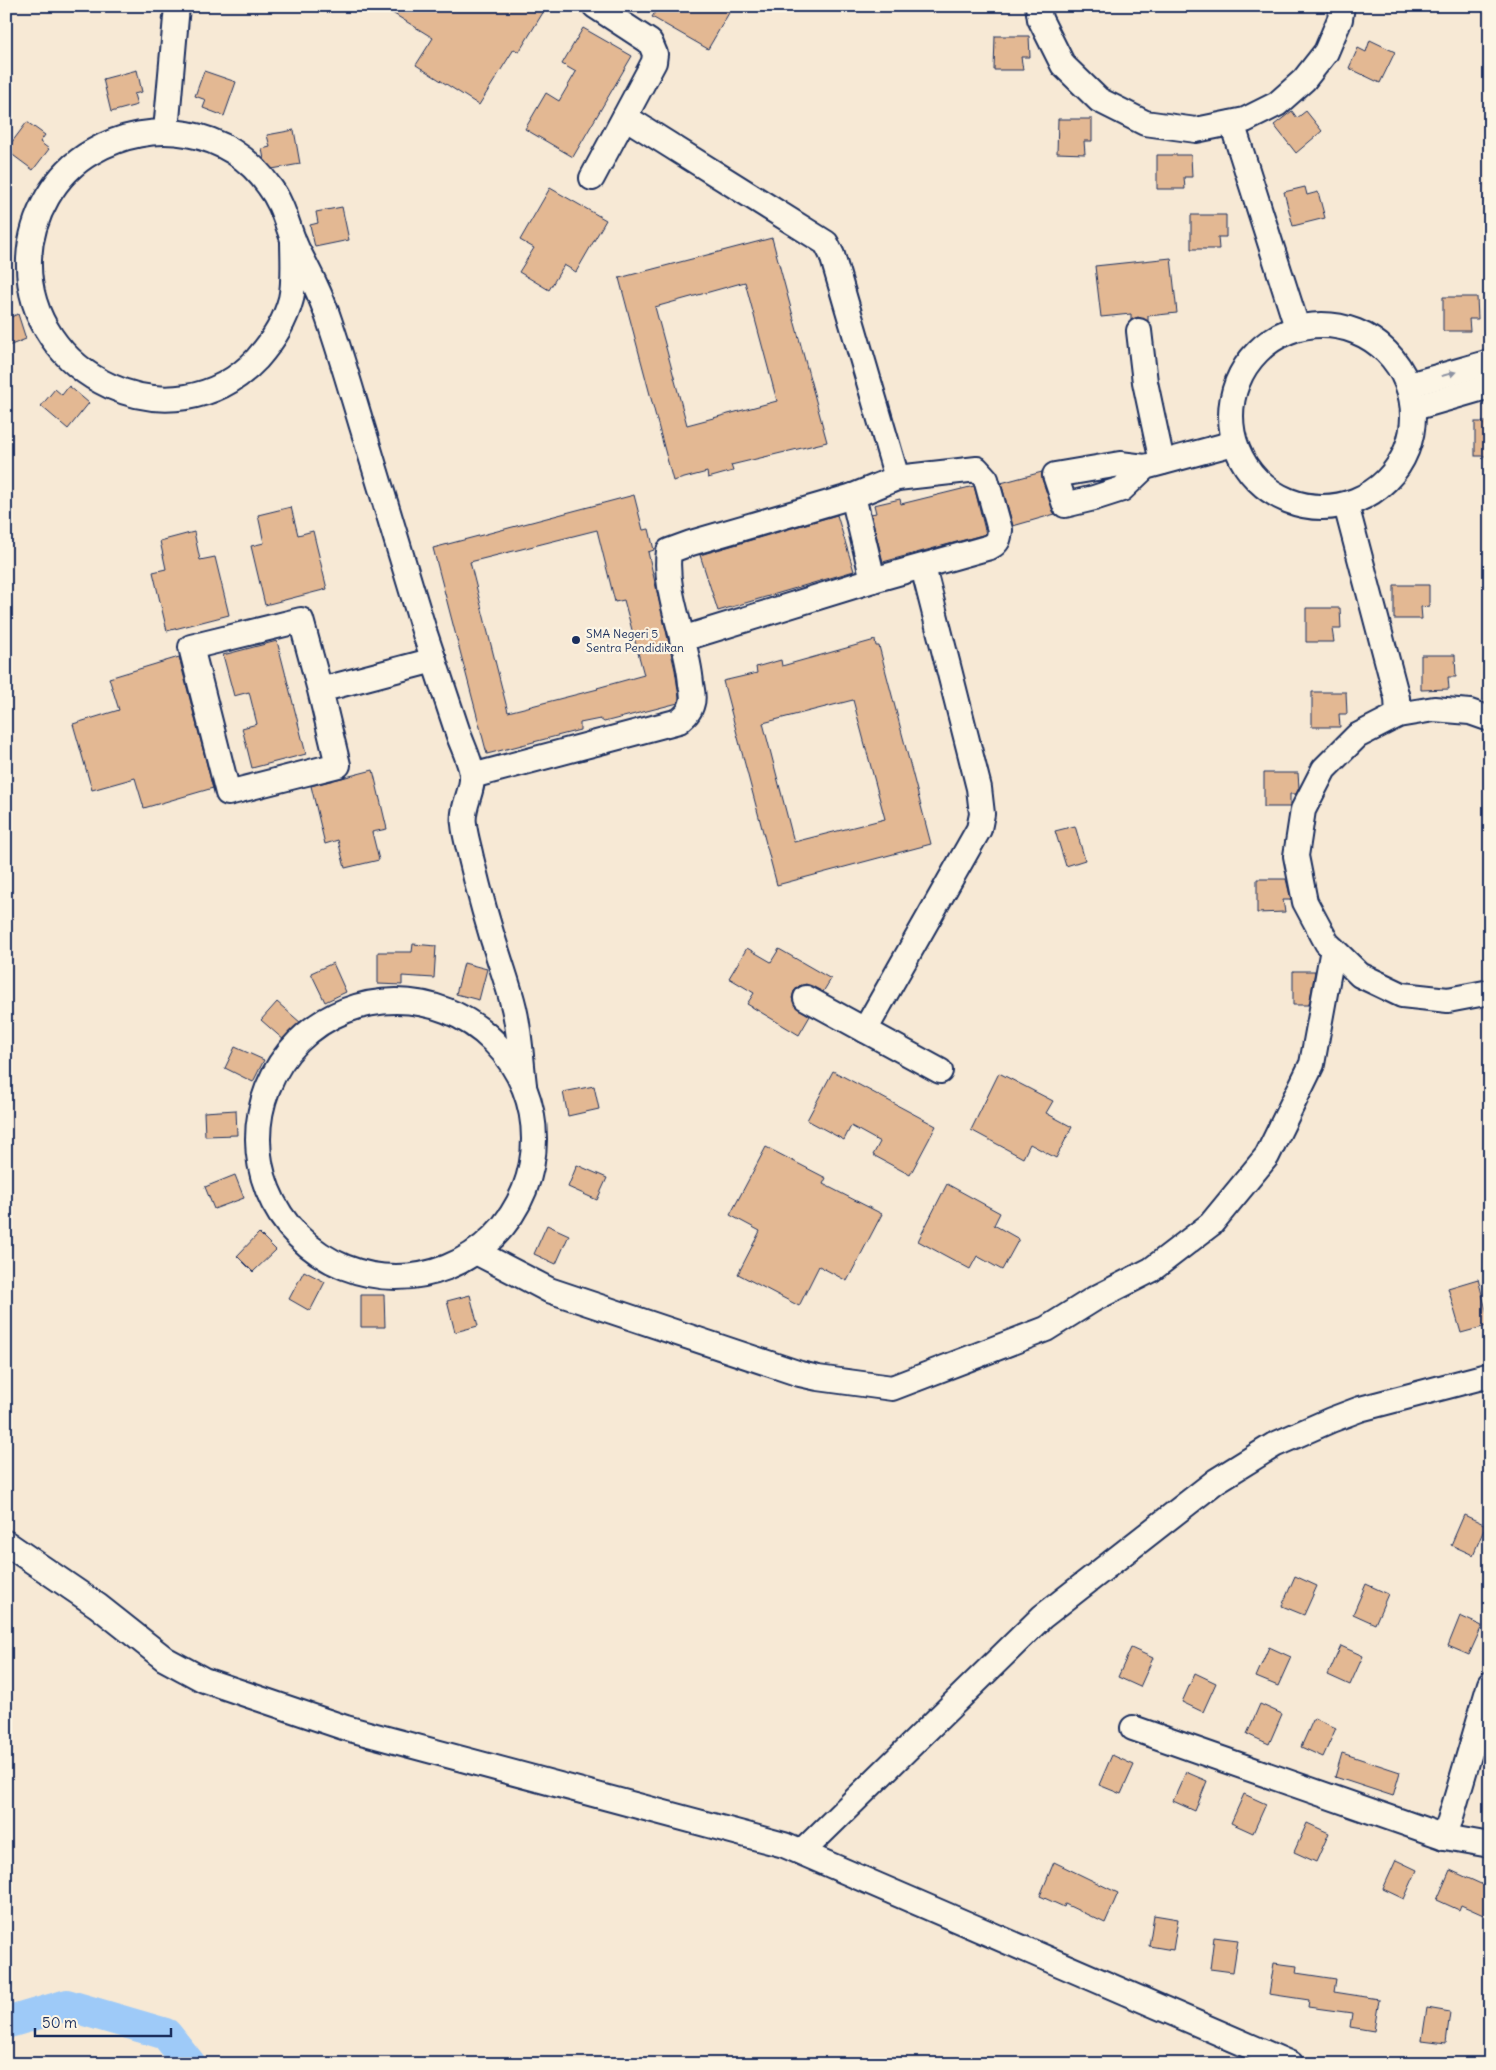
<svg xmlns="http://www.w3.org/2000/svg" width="1496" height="2070" font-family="Delius,sans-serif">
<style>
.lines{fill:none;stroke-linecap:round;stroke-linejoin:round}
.river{stroke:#9ecaf8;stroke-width:32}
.building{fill:#e3b893;stroke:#1b2f5e;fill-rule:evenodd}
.minor-casing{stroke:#1b2f5e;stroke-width:28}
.minor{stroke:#fcf5e5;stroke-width:24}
.oneway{fill:#8c92a2}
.poi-dot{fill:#1b2f5e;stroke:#fcf5e5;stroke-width:2}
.labels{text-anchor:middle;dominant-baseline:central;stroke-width:4.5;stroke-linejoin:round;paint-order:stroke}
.poi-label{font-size:12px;fill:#1b2f5e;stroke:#fcf5e5;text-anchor:start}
</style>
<rect width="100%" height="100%" fill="#f7e9d5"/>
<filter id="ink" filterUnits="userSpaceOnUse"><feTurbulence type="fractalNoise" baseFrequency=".02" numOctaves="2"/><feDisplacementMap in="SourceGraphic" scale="10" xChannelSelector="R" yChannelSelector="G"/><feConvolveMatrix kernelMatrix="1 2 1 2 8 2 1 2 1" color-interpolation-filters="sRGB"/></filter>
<g filter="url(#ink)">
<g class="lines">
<polyline class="river" points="6,2023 67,2005 166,2034 190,2064"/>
</g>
<g class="building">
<polygon points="381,6 547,6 519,52 514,49 479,105 416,65 433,38"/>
<polygon points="659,6 733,6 708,49 652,17"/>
<polygon points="583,28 632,56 573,157 525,129 546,93 559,101 576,72 562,64"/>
<polygon points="995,36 1029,36 1030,57 1021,57 1023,70 994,70"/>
<polygon points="1370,40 1395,52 1380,83 1349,68 1358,48 1366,52"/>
<polygon points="137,70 142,92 134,94 137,105 111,112 103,79"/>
<polygon points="204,71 236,82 224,116 203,108 206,100 195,96"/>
<polygon points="1292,111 1297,118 1306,111 1322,131 1296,153 1274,125"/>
<polygon points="1058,119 1092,119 1092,141 1084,141 1085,154 1057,153"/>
<polygon points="27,122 45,135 40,142 49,149 33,170 6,150"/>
<polygon points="294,130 300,164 272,169 264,159 262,149 270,147 267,135"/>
<polygon points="1157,155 1191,155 1192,177 1184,177 1185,189 1157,189"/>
<polygon points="1305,187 1307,195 1318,192 1325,218 1293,226 1284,192"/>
<polygon points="550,188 606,220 576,272 564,265 549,290 519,272 534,248 520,240"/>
<polygon points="342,207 349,240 315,247 310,225 318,223 316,212"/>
<polygon points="1191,215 1226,215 1226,237 1218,237 1219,249 1191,249"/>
<path d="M772 238 827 442 731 465 733 471 708 478 707 472 673 481 619 278ZM745 282 777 401 687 425 655 307Z"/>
<polygon points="1171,258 1177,313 1148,316 1148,321 1138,317 1131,320 1131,314 1101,317 1095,266"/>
<polygon points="1443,297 1477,297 1478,319 1469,319 1470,331 1443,331"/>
<polygon points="18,314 26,339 6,347 6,319"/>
<polygon points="69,386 89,403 68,429 41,406 55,389 62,395"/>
<rect x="1475" y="422" width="15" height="34"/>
<polygon points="1042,472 1042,479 1055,514 1013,526 1001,483"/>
<polygon points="974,486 986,534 883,562 871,514 876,513 874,505 900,499 901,504"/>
<path d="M634 495 643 530 649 529 654 550 648 552 675 670 679 697 678 703 604 722 600 719 580 723V730L487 754 433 548ZM597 530 615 602 624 600 644 675 597 688 598 689 508 712 470 562Z"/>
<polygon points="291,507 298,535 313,531 327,589 265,605 251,546 264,543 258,515"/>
<polygon points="837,515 854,571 718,611 700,555"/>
<polygon points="194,532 200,560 215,557 229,615 167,631 153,572 166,569 160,541"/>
<polygon points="1394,585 1429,585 1429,606 1421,607 1422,619 1394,619"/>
<polygon points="1306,608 1340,608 1341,629 1332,629 1334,642 1306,642"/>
<path d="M875 640 876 646H879L931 844 777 885 723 681 757 673 756 667 781 660 782 666ZM853 700 885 819 794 842 763 723Z"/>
<polygon points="277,641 306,754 252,768 242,728 257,724 249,692 234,696 223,655"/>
<polygon points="1421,655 1455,655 1456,677 1448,677 1449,689 1421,690"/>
<polygon points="179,657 213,788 144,808 135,778 92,790 73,724 119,710 109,678"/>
<polygon points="1312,692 1346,692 1347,714 1339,714 1340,727 1312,727"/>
<polygon points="373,770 387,829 372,832 379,860 345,868 338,840 325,844 311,786"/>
<polygon points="1264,773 1298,773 1299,788 1296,794 1290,794 1290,807 1264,807"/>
<polygon points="1075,826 1085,860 1066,866 1055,831"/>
<polygon points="1257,879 1286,879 1291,900 1283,900 1285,912 1257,913"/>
<polygon points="413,944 436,946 434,978 402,976 402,985 378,984 378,952 412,952"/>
<polygon points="747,948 771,962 779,949 831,979 823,992 806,984 799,986 794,991 792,998 795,1006 810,1016 799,1035 747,1004 754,993 729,978"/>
<polygon points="333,963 346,992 325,1002 311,973"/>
<polygon points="464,963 487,969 479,1000 456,994"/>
<polygon points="1293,971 1315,971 1309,1005 1293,1005"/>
<polygon points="277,1002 301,1023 285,1041 261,1020"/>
<polygon points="235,1047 264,1060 253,1082 225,1068"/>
<polygon points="833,1071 936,1126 910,1175 873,1155 880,1142 851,1126 844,1140 807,1120"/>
<polygon points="999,1073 1053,1101 1046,1113 1072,1127 1056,1158 1030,1144 1023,1158 971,1130"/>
<polygon points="594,1086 599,1109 568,1116 563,1092"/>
<polygon points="236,1110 237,1135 205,1136 204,1112"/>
<polygon points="766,1147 826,1178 823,1184 882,1214 847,1281 819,1266 799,1306 738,1274 760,1231 730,1215"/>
<polygon points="577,1165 607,1178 597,1200 568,1187"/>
<polygon points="235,1175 244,1198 214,1209 205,1187"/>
<polygon points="947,1184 1000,1213 994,1225 1019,1239 1002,1270 977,1256 970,1269 918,1241"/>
<polygon points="547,1225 569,1235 556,1264 534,1254"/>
<polygon points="259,1233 276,1250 253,1272 237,1256"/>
<polygon points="304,1271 325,1282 310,1311 289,1299"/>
<polygon points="1478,1279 1490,1325 1461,1333 1448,1288"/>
<polygon points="361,1295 384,1295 385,1327 361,1327"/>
<polygon points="470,1295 478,1326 455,1332 447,1301"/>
<polygon points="1464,1515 1486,1525 1473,1555 1451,1545"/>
<polygon points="1295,1576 1317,1586 1304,1615 1282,1606"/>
<polygon points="1366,1584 1388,1594 1375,1624 1353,1614"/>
<polygon points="1460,1616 1482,1626 1469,1655 1448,1646"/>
<polygon points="1341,1646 1363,1656 1350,1685 1328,1675"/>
<polygon points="1269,1647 1291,1657 1278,1686 1256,1677"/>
<polygon points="1131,1648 1153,1658 1140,1687 1118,1677"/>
<polygon points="1195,1673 1216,1683 1203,1712 1182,1702"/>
<polygon points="1260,1704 1282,1714 1269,1744 1247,1734"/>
<polygon points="1314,1718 1336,1728 1323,1757 1301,1747"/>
<polygon points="1342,1753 1400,1772 1393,1796 1335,1777"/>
<polygon points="1112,1755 1134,1765 1121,1794 1099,1785"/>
<polygon points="1186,1772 1207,1781 1195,1811 1173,1801"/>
<polygon points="1244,1794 1266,1804 1253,1833 1231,1823"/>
<polygon points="1307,1823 1329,1833 1316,1862 1294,1852"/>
<polygon points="1396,1860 1417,1870 1404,1899 1383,1889"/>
<polygon points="1054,1862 1118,1893 1105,1923 1065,1904 1064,1907 1040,1896"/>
<polygon points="1450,1870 1490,1888 1490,1918 1461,1905 1459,1910 1437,1900"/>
<polygon points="1154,1915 1178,1919 1173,1950 1149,1946"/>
<polygon points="1214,1937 1238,1940 1233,1972 1210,1969"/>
<polygon points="1274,1963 1297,1966 1296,1973 1336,1979 1334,1992 1379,1999 1374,2031 1350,2027 1352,2013 1308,2007 1309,2000 1269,1994"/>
<polygon points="1427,2008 1450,2012 1446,2043 1422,2040"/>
</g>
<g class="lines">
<defs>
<g id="minor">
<polyline points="1038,6 1040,19 1063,65 1099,100 1145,123 1196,130 1245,120 1277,104 1304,80 1326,52 1340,19 1342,6"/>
<polyline points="625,117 826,243 832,255 897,478"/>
<polyline points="1232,123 1297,327"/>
<polyline points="166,131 177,6"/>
<polyline points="592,178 654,62 655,54 650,42 595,6"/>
<path d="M293 239C293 258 295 281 291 299 285 322 272 342 257 359 174 447 25 377 29 259 31 216 55 173 92 152 152 117 228 128 269 186 284 205 287 227 297 249 309 272 321 295 329 320 342 358 353 397 365 436 385 502 405 568 425 634 436 667 447 700 458 733 462 745 470 760 472 774 474 790 461 807 464 824 465 836 469 847 471 858 479 892 488 925 499 958 504 974 510 991 514 1008 520 1033 521 1060 524 1085"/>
<circle cx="1322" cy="416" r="91"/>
<polyline points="1139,331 1145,382 1162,462"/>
<polyline points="1409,385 1490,362"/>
<polyline points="1414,408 1490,386"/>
<polyline points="1145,467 1120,464 1055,475 1065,505 1094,498 1122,489 1145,467 1234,443"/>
<polyline points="853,496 873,580"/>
<polyline points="1346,505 1397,698 1398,715"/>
<polyline points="320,690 301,620 191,647 228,793 338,765 320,690 434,660"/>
<polyline points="1490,719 1470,712 1434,709 1398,715 1357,736 1324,769 1303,810 1296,856 1305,902 1327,943 1360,975 1402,995 1448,1000 1490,992"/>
<path d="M472 776 679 721C685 716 690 712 692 703 694 697 692 690 691 684 688 641 663 593 669 551L691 543 853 496 897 478 977 469 986 479 1000 530C999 539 998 543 990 547L873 580 682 639"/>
<polyline points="806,998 940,1071"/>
<circle cx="396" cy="1139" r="138"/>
<polyline points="865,1030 979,829 982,814 979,788 923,567"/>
<polyline points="478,1253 549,1290 800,1374 818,1378 892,1388 1046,1329 1094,1299 1151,1270 1211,1224 1267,1156 1312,1064 1333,949"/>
<polyline points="6,1543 98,1606 165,1659 204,1680 346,1728 784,1845 1291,2064"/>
<polyline points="1133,1728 1445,1837 1490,1845"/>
<polyline points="1445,1837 1490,1684"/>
<polyline points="802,1852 1042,1617 1216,1481 1274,1445 1331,1420 1360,1409 1490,1375"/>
</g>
</defs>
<use href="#minor" class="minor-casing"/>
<use href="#minor" class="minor"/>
</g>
<defs><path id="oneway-solid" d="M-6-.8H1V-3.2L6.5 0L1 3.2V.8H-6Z" transform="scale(1.25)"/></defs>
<use class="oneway" href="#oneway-solid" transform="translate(1449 374) rotate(-16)"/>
</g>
<circle class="poi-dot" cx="576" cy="640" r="5"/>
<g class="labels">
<g class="poi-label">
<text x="586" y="633">SMA Negeri 5<tspan x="586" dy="14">Sentra Pendidikan</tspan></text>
</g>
</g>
<rect width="1496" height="2070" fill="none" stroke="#fcf5e5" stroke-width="25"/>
<rect x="12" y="12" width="1471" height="2045" fill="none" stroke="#1b2f5e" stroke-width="2" filter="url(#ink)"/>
<path d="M35 2028v8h136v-8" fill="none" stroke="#1b2f5e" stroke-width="2.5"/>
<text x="42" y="2028" font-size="15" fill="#1b2f5e" stroke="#fcf5e5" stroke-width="4" paint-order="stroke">50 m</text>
</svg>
